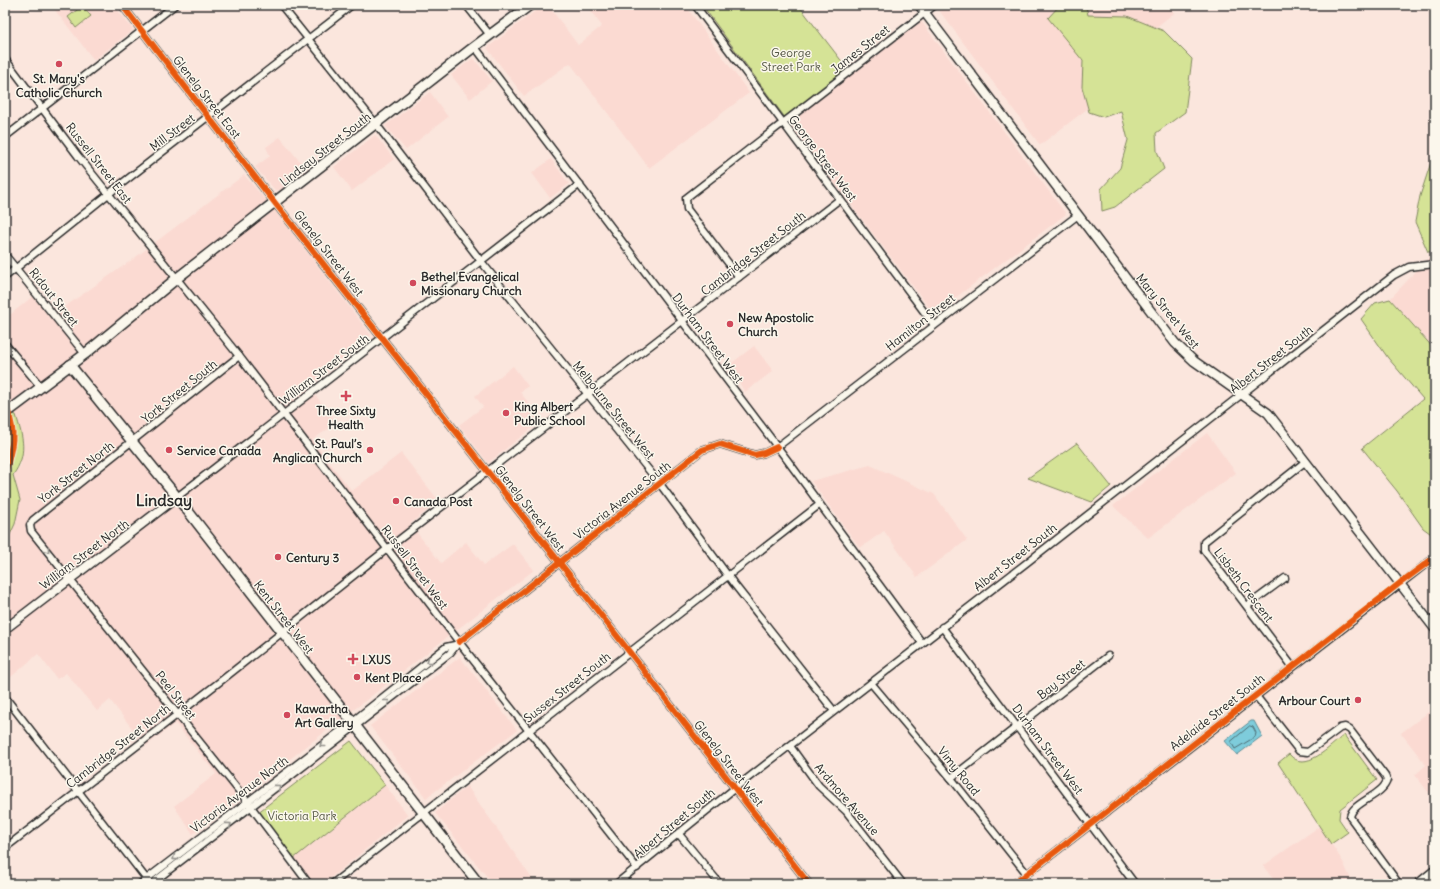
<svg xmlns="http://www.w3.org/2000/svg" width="1440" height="889" font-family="Delius,sans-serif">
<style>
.built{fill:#fbdad2}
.green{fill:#d5e396;stroke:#808760}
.water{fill:#7eccdb;stroke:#5d8c95}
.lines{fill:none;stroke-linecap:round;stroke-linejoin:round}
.shore{stroke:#4c6b71;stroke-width:1}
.minor-casing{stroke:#2b2b2b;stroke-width:9}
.tertiary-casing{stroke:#2b2b2b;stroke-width:11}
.secondary-casing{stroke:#2b2b2b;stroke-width:12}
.minor{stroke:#fbf7ec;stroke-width:6}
.tertiary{stroke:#fbf7ec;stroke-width:8}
.secondary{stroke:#fbf7ec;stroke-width:9}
.cycleway-casing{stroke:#fbf7ec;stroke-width:8}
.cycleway{stroke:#e8590c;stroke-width:6}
.oneway{stroke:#93918c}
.poi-dot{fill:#d1495b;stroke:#fbf7ec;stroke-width:1.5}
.labels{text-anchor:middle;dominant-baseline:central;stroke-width:3;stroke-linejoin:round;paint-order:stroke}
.street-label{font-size:12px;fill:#2b2b2b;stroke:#fbf7ec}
.park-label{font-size:12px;fill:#565946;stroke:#fbf7ec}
.poi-label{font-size:12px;font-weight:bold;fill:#2b2b2b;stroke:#fbf7ec;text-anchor:start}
.district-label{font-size:16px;font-weight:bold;fill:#2b2b2b;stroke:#fbf7ec}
</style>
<rect width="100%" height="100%" fill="#fbe6dd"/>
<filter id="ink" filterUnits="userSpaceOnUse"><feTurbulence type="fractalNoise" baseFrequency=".025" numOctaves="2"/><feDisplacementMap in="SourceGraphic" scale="8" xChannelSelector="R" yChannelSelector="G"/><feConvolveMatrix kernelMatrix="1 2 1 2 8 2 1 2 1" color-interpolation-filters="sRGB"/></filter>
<g filter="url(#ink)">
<g class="built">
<polygon points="51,5 114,5 133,30 94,60"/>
<polygon points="543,5 548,5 578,45 602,26 586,5 685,5 749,93 649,168 570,63 524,96 487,48"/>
<polygon points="935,5 1168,5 1174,13 1094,76 1108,93 1040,145"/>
<polygon points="921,21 1066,214 934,314 786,119"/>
<polygon points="473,58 492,81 470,99 451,75"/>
<polygon points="430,92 448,117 406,150 385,126"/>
<polygon points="375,135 394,159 352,191 334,167"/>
<polygon points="280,137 306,169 280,190 275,190 255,167 270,156 266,147"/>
<polygon points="551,159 569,184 550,198 532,173"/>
<polygon points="244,175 275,211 371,335 309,387 337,423 312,440 352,491 401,453 439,501 410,524 441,563 466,542 484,565 513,544 534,570 193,834 174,806 216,774 175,723 146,746 110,700 97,711 66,673 57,679 38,654 5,682 5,545 15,524 20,500 13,475 21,465 5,412 5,319 33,296 51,320 60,310 132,260"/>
<polygon points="1435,251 1435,350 1390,299"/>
<polygon points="754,346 773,371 745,392 728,366"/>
<polygon points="513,366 528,386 520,392 542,420 488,463 459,425 483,407 475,396"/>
<polygon points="1207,433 1236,473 1148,538 1113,506"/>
<polygon points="870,465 934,494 967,540 917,577 884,531 860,548 811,481"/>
<polygon points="460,657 517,730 426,798 370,726"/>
<polygon points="1430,711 1435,717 1435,801 1415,775 1426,765 1401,733"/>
<polygon points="385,785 408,815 323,884 313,884 293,859"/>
<polygon points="467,786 533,880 537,884 493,884 435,813"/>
<polygon points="1320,826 1343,862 1353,884 1277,884 1263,866"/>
</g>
<g class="green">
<polygon points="702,5 802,5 800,7 850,72 786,119"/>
<polygon points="1060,5 1089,5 1086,6 1088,15 1127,16 1164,31 1192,59 1185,112 1156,133 1157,151 1164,169 1115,207 1102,211 1101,189 1120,168 1128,140 1121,111 1104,117 1089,112 1082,87 1083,61 1048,18"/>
<polygon points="82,6 91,16 76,28 68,17"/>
<polygon points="1435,150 1435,252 1428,252 1415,222 1420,196"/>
<polygon points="1390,299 1435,350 1434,536 1423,528 1397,491 1362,448 1423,399 1388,358 1361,319 1375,303"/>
<path d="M8 412 16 415C23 438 28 454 13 475L20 500 15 524 5 545V418Z"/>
<polygon points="1077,443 1111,486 1092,502 1028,478"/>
<path d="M1344 735 1377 780 1340 809 1339 819 1348 832 1331 844 1278 763 1289 754C1305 774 1330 746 1344 735Z"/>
<polygon points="351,741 385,785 293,859 257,813"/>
</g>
<polygon class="water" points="1251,721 1254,721 1262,736 1237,755 1225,741"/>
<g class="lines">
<polygon class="shore" points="1250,726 1253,727 1256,733 1255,737 1235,749 1231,742"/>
<defs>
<g id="minor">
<polyline points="122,5 275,203 590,601 809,884"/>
<polyline points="281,5 376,124 484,265 660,484 734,584 834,711"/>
<polyline points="466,5 490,35"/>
<polyline points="695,5 934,325"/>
<polyline points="475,47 788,461 922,643"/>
<polyline points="5,59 78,156 239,356 459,642 637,868"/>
<polyline points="5,137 175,5"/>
<polyline points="5,255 85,354"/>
<polyline points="5,277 116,188 352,5"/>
<polyline points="739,277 687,209 686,198 935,5"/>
<polyline points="5,344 41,387"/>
<polyline points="239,356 33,520 30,525 31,531 243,796 309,884"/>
<polyline points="177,497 580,184"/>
<polyline points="1247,606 1285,578"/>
<polyline points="942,627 1135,884"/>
<polyline points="1292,666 1204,550 1204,542 1306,461"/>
<polyline points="871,683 951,778 1027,874"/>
<path d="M1256 696 1299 751 1308 752 1340 728 1345 727 1350 730 1385 776 1387 780C1383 796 1352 802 1350 817L1399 884"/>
<polyline points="5,697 148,881"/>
<polyline points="790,746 819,786 846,811 903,884"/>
<polyline points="951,778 1108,656"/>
<polyline points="678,833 720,884"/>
<polyline points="5,848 222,680 387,549 840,199"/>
<polyline points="140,884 343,729 446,647 455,645"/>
<polyline points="151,884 450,653 459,642 702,450 720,444 755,455 764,453 777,447 1078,215"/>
<polyline points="332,884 819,505"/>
<polyline points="616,884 735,788 1025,564 1394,275 1409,267 1435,264"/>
<polyline points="1014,884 1435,557"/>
</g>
<g id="tertiary">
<polyline points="919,5 1175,343 1194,361 1268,413 1435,629"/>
<polyline points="5,629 177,497"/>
</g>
<g id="secondary">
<polyline points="70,365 177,497 479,884"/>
<polyline points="5,414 85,354 176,279 470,50 530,5"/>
<polyline points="1419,884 1435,871"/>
</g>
</defs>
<use href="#minor" class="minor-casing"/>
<use href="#tertiary" class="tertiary-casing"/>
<use href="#secondary" class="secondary-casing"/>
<use href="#minor" class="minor"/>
<use href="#tertiary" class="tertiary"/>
<use href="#secondary" class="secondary"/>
<defs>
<g id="cycleway">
<polyline points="122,5 275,203 590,601 809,884"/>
<path d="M5 414 8 412C17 436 11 450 5 473"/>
<polyline points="459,642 702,450 720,444 755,455 764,453 777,447"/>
<polyline points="1014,884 1400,583 1431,560 1435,561"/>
</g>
</defs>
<use href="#cycleway" class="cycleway-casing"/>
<use href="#cycleway" class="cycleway"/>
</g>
<defs><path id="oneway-chevron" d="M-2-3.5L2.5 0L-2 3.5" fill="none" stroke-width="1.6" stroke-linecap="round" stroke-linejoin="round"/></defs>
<g class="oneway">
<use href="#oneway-chevron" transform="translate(47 550) rotate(51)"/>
<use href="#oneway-chevron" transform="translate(429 661) rotate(142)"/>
<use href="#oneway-chevron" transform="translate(387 702) rotate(-38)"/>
<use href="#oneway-chevron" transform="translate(322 745) rotate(142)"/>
<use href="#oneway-chevron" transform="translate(278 787) rotate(-37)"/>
<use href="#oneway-chevron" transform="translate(229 825) rotate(-37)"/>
<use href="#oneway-chevron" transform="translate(175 858) rotate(143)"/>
</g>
</g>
<g class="poi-dot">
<circle cx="59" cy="64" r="4"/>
<circle cx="413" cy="283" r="4"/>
<circle cx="730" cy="324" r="4"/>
<path d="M344 390h4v4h4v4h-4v4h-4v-4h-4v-4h4z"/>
<circle cx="506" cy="413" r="4"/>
<circle cx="169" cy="450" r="4"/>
<circle cx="370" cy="450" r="4"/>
<circle cx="396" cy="501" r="4"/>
<circle cx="278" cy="557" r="4"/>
<path d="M351 653h4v4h4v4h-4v4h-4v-4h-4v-4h4z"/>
<circle cx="357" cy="677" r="4"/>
<circle cx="1358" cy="700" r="4"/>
<circle cx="287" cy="715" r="4"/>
</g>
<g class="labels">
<g class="street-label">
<text transform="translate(860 49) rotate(-38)">James Street</text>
<text transform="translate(207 97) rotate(52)">Glenelg Street East</text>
<text transform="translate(172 132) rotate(-37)">Mill Street</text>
<text transform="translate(325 149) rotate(-38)">Lindsay Street South</text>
<text transform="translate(823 158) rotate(53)">George Street West</text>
<text transform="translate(99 163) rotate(52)">Russell Street East</text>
<text transform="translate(329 253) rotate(52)">Glenelg Street West</text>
<text transform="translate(753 253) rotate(-38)">Cambridge Street South</text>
<text transform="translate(54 297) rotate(51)">Ridout Street</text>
<text transform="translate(1168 311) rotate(51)">Mary Street West</text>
<text transform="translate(920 322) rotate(-38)">Hamilton Street</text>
<text transform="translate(708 338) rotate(53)">Durham Street West</text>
<text transform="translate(1271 359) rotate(-38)">Albert Street South</text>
<text transform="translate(324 369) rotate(-37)">William Street South</text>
<text transform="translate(179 391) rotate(-39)">York Street South</text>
<text transform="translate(614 410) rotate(51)">Melbourne Street West</text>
<text transform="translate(76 472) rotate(-38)">York Street North</text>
<text transform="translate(622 500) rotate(-38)">Victoria Avenue South</text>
<text transform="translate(530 508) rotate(52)">Glenelg Street West</text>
<text transform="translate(84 554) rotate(-37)">William Street North</text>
<text transform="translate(1015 557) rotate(-38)">Albert Street South</text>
<text transform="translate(415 567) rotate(53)">Russell Street West</text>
<text transform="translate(1244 585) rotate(53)">Lisbeth Crescent</text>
<text transform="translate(284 617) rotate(52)">Kent Street West</text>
<text transform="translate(1061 679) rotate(-38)">Bay Street</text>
<text transform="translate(567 687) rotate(-38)">Sussex Street South</text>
<text transform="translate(176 695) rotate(52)">Peel Street</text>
<text transform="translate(1217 712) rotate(-38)">Adelaide Street South</text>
<text transform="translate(118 746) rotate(-38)">Cambridge Street North</text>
<text transform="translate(1048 749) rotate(53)">Durham Street West</text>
<text transform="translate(729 763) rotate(52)">Glenelg Street West</text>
<text transform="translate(959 771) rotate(51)">Vimy Road</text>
<text transform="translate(239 794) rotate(-37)">Victoria Avenue North</text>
<text transform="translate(847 799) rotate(49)">Ardmore Avenue</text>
<text transform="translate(674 823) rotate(-40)">Albert Street South</text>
</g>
<g class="park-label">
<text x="791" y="52">George<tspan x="791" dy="14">Street Park</tspan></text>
<text x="302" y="815">Victoria Park</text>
</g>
<g class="poi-label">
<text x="59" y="78" text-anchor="middle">St. Mary's<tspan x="59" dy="14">Catholic Church</tspan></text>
<text x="421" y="276">Bethel Evangelical<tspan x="421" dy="14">Missionary Church</tspan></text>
<text x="738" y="317">New Apostolic<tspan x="738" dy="14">Church</tspan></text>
<text x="514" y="406">King Albert<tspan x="514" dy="14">Public School</tspan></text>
<text x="346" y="410" text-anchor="middle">Three Sixty<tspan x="346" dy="14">Health</tspan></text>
<text x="362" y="443" text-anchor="end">St. Paul’s<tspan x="362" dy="14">Anglican Church</tspan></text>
<text x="177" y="450">Service Canada</text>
<text x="404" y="501">Canada Post</text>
<text x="286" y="557">Century 3</text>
<text x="362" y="659">LXUS</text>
<text x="365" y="677">Kent Place</text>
<text x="1350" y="700" text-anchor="end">Arbour Court</text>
<text x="295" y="708">Kawartha<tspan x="295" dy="14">Art Gallery</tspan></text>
</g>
<g class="district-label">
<text x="164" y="500">Lindsay</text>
</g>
</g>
<rect width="1440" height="889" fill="none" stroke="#fbf7ec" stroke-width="20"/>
<rect x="10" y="10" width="1420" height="869" fill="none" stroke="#2b2b2b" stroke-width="1.5" filter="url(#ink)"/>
</svg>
